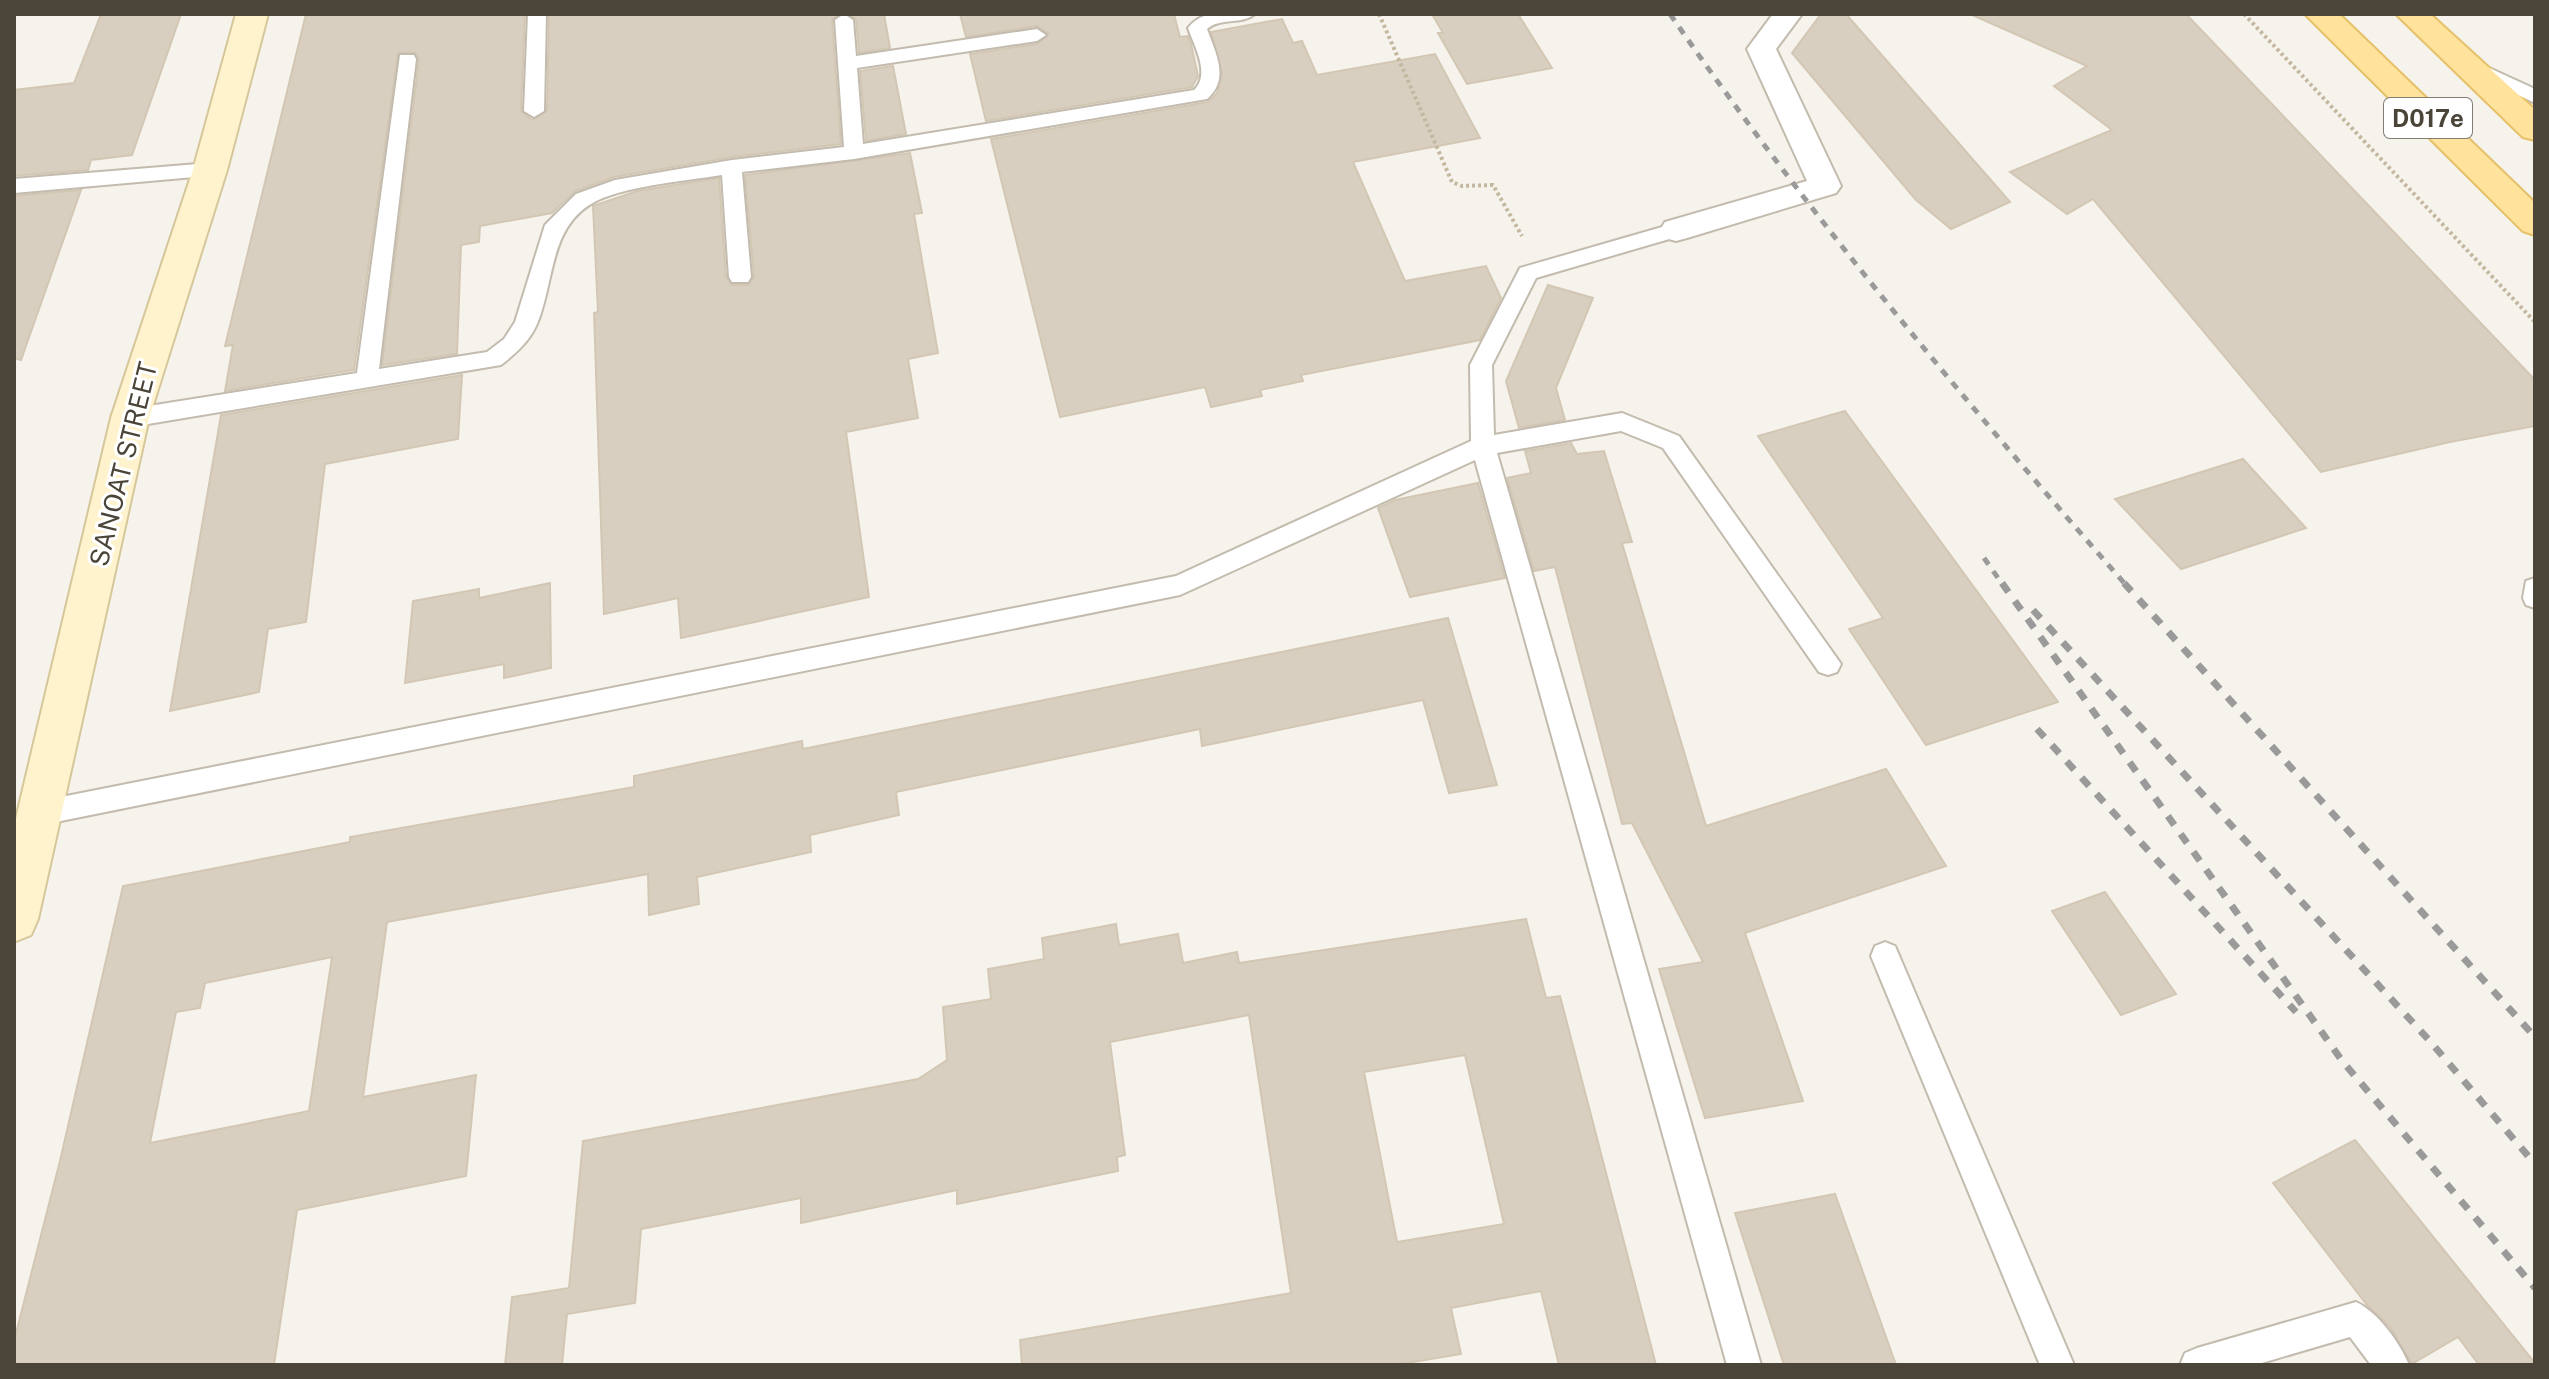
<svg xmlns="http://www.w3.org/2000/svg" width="2549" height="1379" font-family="'Public Sans',sans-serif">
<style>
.building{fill:#d8cfc1;stroke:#d3c7b4;stroke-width:2;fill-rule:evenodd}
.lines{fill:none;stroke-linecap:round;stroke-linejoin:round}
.service-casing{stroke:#c2bbae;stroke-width:4}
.pedestrian-casing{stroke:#c2bbae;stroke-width:4}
.secondary-casing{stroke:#d6c79b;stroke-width:4}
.primary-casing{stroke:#e6c16a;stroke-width:4}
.path{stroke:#c4b79f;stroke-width:4;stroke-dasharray:3 3;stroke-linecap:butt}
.service{fill:#fff;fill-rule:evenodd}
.pedestrian{fill:#fff;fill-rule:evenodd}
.secondary{fill:#fff3cd;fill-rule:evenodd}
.primary{fill:#ffe39c;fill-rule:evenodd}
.rail-far1{stroke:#9a9a9a;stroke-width:5;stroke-dasharray:8 8;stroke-linecap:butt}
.rail{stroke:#9a9a9a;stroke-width:7;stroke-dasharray:11 11;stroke-linecap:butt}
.labels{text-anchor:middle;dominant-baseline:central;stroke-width:6;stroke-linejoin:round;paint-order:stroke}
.shield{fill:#fff;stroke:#817c74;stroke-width:2}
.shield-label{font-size:24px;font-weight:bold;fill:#4b4439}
.street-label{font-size:26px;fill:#4b4439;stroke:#fff}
</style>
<rect width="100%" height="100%" fill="#f6f3ec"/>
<g class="building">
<polygon points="101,14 181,14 132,155 91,160 88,170 14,176 14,90 74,83"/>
<polygon points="306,14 525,14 521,111 532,120 547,111 549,14 839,14 832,20 841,144 732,157 614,177 575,191 552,213 480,226 479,242 461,245 457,354 382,365 419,59 414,52 398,53 354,370 225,391 233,345 225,346"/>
<polygon points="849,14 884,14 890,48 859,53 856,20"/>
<polygon points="960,14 1174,14 1180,37 1188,36 1191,44 1198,76 1192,87 986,121 970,54 1037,44 1049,34 1037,26 966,37"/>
<polygon points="1432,14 1518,14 1552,68 1467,84 1438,33 1443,33"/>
<polygon points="1821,14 1846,14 2010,202 1951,229 1916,200 1792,53"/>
<polygon points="1970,14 2186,14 2535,380 2535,426 2450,442 2321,472 2093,199 2067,214 2010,172 2112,130 2054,86 2087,66"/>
<polygon points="1282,19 1293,43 1302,41 1317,75 1435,54 1480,138 1353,162 1405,281 1486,266 1501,298 1480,340 1301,375 1303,381 1260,390 1262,396 1211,407 1205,387 1060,417 991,139 1208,102 1217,93 1222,74 1211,32"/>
<polygon points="893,66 906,134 866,141 860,71"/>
<polygon points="910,153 922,213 914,214 938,353 908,359 918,418 846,432 869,597 681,638 678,598 604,614 594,313 598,312 593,206 637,191 719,178 726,277 732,285 748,285 754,277 745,175"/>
<polygon points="81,190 21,360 14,358 14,196"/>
<polygon points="1548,285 1593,298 1556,388 1565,420 1519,428 1506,381"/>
<polygon points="462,375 458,439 325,464 306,622 268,629 259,692 170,711 221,415"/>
<polygon points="1845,411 2058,702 1926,745 1849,629 1883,618 1758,436"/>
<polygon points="1571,443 1577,454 1604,451 1632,542 1622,543 1706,826 1886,769 1946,866 1745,933 1803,1101 1705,1118 1659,969 1703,962 1632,823 1622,824 1555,567 1534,571 1507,478 1531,473 1525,451"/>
<polygon points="2243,459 2306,528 2181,569 2115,499"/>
<polygon points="1478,483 1505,578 1410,597 1378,508 1395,500"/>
<polygon points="550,583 551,668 504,678 504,664 405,683 413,601 479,589 479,598"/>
<path d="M1448 618 1497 785 1449 793 1423 700 1202 746 1200 729 896 792 899 815 810 835 811 852 697 877 699 904 649 915 648 874 387 922 363 1097 476 1075 466 1176 297 1210 274 1365H14V1341L60 1161 123 886 350 842V837L634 787V776L802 741 803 749ZM332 957 309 1111 150 1143 176 1012 200 1008 205 983Z"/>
<polygon points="2105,892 2176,994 2121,1015 2052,911"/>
<path d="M1526 919 1546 998 1560 996 1656 1365H1559L1541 1291 1451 1308 1461 1354 1395 1365H1022L1020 1340 1291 1293 1249 1015 1110 1042 1125 1155 1117 1157 1118 1171 957 1204V1190L801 1223V1198L641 1229 635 1303 567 1314 562 1365H505L512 1297 569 1288 583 1141 918 1079 947 1060 943 1007 991 999 988 969 1044 959 1042 938 1116 924 1119 945 1178 934 1183 963 1237 952 1239 963ZM1465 1055 1504 1224 1397 1242 1364 1072Z"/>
<polygon points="2355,1140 2535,1363 2535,1365 2479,1365 2458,1337 2412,1364 2390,1327 2367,1305 2273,1183"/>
<polygon points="1835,1194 1896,1365 1784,1365 1735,1213"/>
</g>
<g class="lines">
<defs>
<g id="service">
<polygon points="528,14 546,14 544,111 534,117 524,111"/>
<path d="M844 14 853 20 856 56 1037 29 1046 35 1037 41 857 68 863 144 1194 90C1211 74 1194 46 1188 28 1204 7 1230 14 1255 14 1242 25 1221 17 1207 29 1216 54 1230 79 1207 99L854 159 742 172 751 277 748 282H732L729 277 722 175C687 181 620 186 591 204 549 229 554 284 537 324 529 342 516 353 501 365L130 427 122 424 119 418 122 412 130 409 357 373 400 55H414L416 59 379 369 487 352 504 339 515 322 545 225 576 194 615 180 732 160 844 147 835 20Z"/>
<polygon points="2474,61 2535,89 2535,103 2467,71 2465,67 2467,63"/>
<polygon points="210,163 217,165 220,170 217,175 14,193 14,179"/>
<polygon points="1676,223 1683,225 1686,230 1683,235 1536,278 1492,365 1494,435 1622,413 1679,436 1841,664 1837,672 1828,675 1819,672 1663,448 1621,431 1497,453 1761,1365 1727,1365 1475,460 1180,595 41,825 31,822 27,813 31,804 41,801 1176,576 1471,441 1470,365 1520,268"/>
<polygon points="2535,578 2535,608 2526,605 2523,598 2526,581"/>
<polygon points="1885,942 1895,946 2074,1365 2040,1365 1871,956 1875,946"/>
<path d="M2356 1302C2378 1312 2400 1343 2409 1365H2371L2350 1337 2255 1365H2180L2185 1353 2197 1348Z"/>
</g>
<polygon id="pedestrian" points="1773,14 1802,14 1776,49 1841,186 1836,193 1687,238 1676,241 1665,238 1660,230 1665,222 1807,181 1747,49"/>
<polygon id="secondary" points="236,14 268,14 227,170 149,418 38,919 31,935 14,942 14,827 111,418 193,170"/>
<g id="primary">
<polygon points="2305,14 2339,14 2535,203 2535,235 2523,231"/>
<polygon points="2396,14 2430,14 2535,110 2535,140 2523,137"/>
</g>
</defs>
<use href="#service" class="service-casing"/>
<use href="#pedestrian" class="pedestrian-casing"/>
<use href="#secondary" class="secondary-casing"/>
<use href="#primary" class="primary-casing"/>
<g class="path">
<polyline points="1379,14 1452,182 1462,186 1493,185 1522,236"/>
<polyline points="2244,14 2535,322"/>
</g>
<use href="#service" class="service"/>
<use href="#pedestrian" class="pedestrian"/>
<use href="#secondary" class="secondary"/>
<use href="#primary" class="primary"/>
<g class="rail-far1">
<path d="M1670 14C1809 215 1965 402 2126 585"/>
<polyline points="1984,558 2003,585"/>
</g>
<g class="rail">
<polyline points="2002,583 2343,1062 2535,1288"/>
<polyline points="2124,583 2535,1037"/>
<polyline points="2033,610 2428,1039 2535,1164"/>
<polyline points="2037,729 2296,1012"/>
</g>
</g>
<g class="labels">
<rect class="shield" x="2384" y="98" width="88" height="40" rx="6"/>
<g class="shield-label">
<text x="2428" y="118">D017e</text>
</g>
<g class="street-label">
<text transform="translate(123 464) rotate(-76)">SANOAT STREET</text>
</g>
</g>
<rect width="2549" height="1379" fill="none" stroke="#4b4439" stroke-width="32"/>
</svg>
